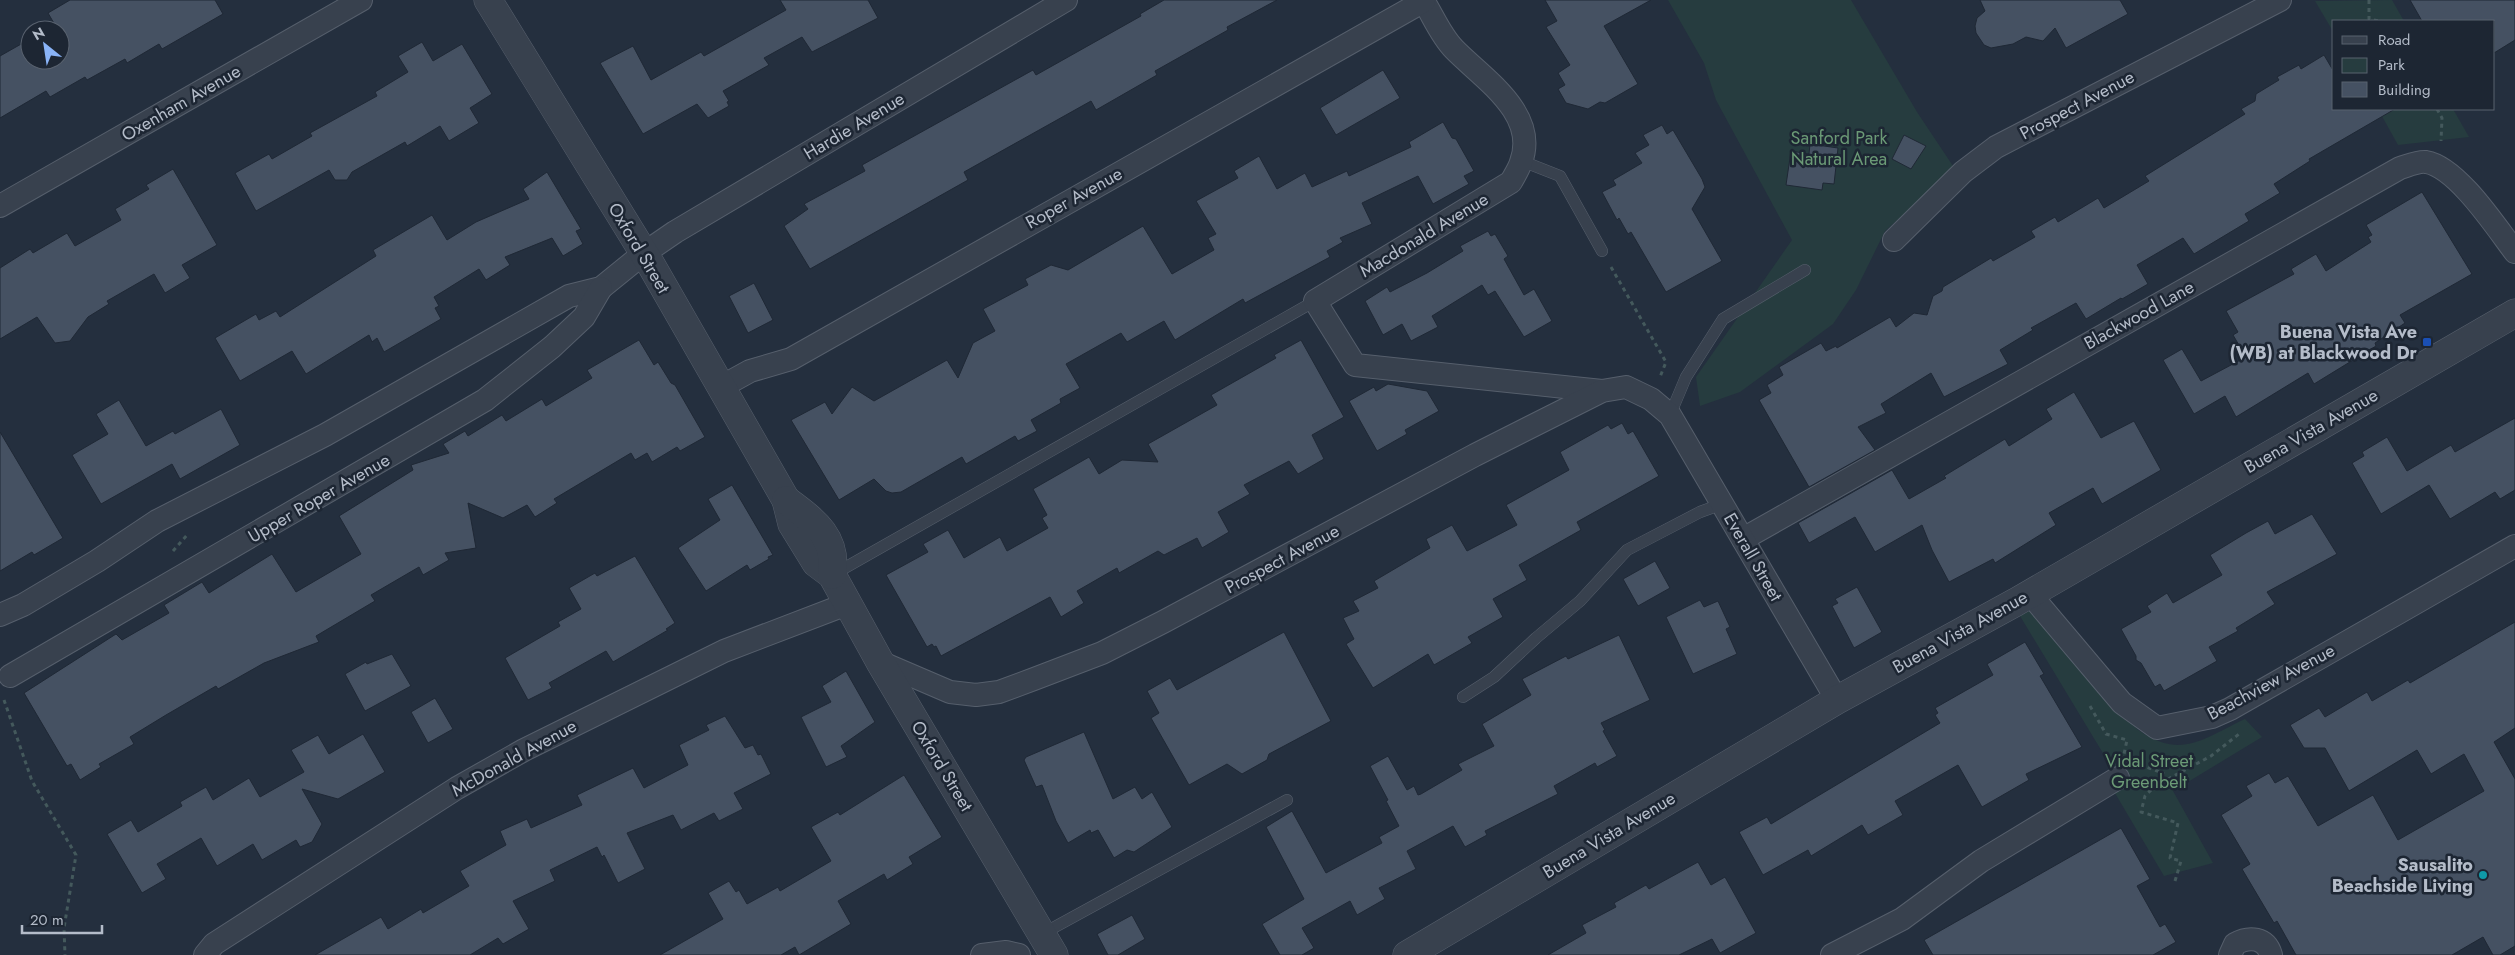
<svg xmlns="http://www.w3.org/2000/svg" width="2515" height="955" font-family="Jost,sans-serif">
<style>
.green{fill:#263c3f}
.building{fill:#455162;stroke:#1f2835}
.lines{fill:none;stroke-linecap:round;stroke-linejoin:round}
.service-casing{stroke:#565f6c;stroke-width:12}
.minor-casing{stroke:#565f6c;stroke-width:24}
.tertiary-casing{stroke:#565f6c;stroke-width:29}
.path{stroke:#44595c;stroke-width:3;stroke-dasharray:4 4;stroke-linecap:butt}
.service{stroke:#38414e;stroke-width:11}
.minor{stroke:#38414e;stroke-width:22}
.tertiary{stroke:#38414e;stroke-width:28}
.transit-dot{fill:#1a4fb4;stroke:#1d2633;stroke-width:2}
.culture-dot{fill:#0f9aa8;stroke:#1d2633;stroke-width:2}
.labels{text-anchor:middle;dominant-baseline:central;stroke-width:5;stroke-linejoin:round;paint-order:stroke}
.street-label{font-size:18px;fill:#b4bcc9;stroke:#1d2633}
.park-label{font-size:18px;fill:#6b9a76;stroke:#1d2633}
.poi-label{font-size:18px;font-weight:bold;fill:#b4bcc9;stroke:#1d2633;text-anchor:end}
</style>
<rect width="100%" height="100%" fill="#242f3e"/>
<g class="green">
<polygon points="1668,0 1851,0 1917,112 1955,169 1885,231 1856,290 1833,324 1740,392 1700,406 1696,377 1792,240 1716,100 1704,63"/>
<polygon points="2392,0 2404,21 2334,21 2334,33 2315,1"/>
<polygon points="2378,109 2453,109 2469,137 2398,145"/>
<path d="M2032 609 2060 646 2137 729C2181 761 2204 738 2245 719L2262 737 2173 791 2213 863 2164 876 2109 783 2118 778 2020 616Z"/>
</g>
<g class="building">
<polygon points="70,0 215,0 223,14 162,49 159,44 127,63 125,59 87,80 85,77 50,97 46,91 0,118 0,56 30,39 30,60 60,60 60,30 46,30 55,25 48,13"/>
<polygon points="780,0 868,0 878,18 812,52 802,37 764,58 769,65 723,91 729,101 727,102 729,106 708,118 697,104 643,134 600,63 633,46 651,80 701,52 704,56 786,10"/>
<polygon points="1164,0 1277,0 1227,27 1228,30 1155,71 1157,75 1096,110 1091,101 964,172 968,180 810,269 784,226 808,209 804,204 865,171 862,165 1033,70 1036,75 1141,16 1140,14"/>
<polygon points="1545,0 1651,0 1604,26 1638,84 1605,103 1600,102 1588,109 1566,103 1558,89 1565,85 1558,73 1570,65 1546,27 1557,21"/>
<polygon points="1980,0 2120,0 2128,14 2066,48 2055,28 2043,41 2026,37 2013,44 1991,48 1984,45 1976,33 1975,26 1977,18 1985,11"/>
<polygon points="2410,0 2515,0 2515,40 2494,53 2494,21 2422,21"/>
<polygon points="422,42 433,61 462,44 492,94 470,108 479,123 449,141 440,126 407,146 405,142 352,172 347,180 335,180 329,170 256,211 235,173 269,154 272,159 312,136 310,133 377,96 375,92 408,72 398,56"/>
<polygon points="2324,55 2334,72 2334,109 2395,109 2309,159 2310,161 2274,184 2280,193 2245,214 2249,221 2194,254 2183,238 2137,265 2148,284 2122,299 2121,298 2086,319 2076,303 2031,328 2033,330 2000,350 2008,364 1944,397 1931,373 1881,404 1886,413 1858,427 1875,450 1809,487 1759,400 1771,393 1767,385 1783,375 1779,367 1821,343 1826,351 1836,346 1837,348 1890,317 1896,327 1914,313 1927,315 1933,296 1942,291 1943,287 1991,258 1993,261 2035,237 2031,231 2055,217 2058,222 2098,198 2104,208 2149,181 2145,176 2245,114 2241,109 2255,101 2256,94 2279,80 2277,77 2299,65 2301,69"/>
<polygon points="1383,70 1400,98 1336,135 1320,108"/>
<polygon points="1443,122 1452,138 1456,139 1474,171 1464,176 1469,184 1433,204 1418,176 1362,203 1372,224 1340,238 1343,242 1327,251 1330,257 1245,303 1243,299 1175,340 1164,321 1127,342 1121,333 1066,364 1080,388 1060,399 1061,403 1031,420 1037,431 1018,441 1015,436 966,464 962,457 901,492 892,493 886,491 874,479 839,500 791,420 825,402 832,414 852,387 874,401 947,360 958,378 973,343 995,331 983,309 1028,285 1025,279 1051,265 1068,270 1143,226 1172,274 1214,250 1208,238 1216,234 1196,201 1238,178 1234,171 1259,156 1277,189 1305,173 1312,187 1347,171 1349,176 1411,147 1409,142"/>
<polygon points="1662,125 1667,134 1673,130 1702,179 1705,187 1692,209 1722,261 1666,292 1631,232 1628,234 1619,218 1617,220 1602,192 1616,185 1613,180 1642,163 1635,153 1649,145 1643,135"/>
<polygon points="1904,135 1926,146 1911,169 1892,159"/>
<polygon points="1810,144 1838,148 1834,184 1823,183 1822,190 1786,185 1791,151 1809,154"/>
<polygon points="173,169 217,245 182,265 190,278 165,293 154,274 107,301 109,304 88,317 70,341 55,343 37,317 0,339 0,268 30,249 33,253 67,233 75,246 121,220 115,209 149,189 146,185"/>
<polygon points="547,172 581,229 576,231 583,244 563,256 552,238 505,257 510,265 486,280 479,269 434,297 439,306 435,308 441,319 384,352 377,338 372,342 369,335 306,374 292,351 240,381 215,338 256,314 259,320 276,311 280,317 376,256 373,250 432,215 447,240 476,222 529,199 523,189"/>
<polygon points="2422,192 2472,274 2400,315 2405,323 2375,343 2376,346 2314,384 2308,373 2236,417 2225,396 2194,414 2163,360 2182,349 2201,381 2246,357 2233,335 2238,332 2226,311 2294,274 2291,269 2316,254 2326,271 2371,242 2368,237 2372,235 2366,225"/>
<polygon points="1488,231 1491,236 1495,234 1508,256 1504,259 1524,295 1534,289 1552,321 1524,337 1495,291 1488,295 1482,285 1432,316 1438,327 1411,341 1402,324 1383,335 1365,301 1387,287 1390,292 1427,273 1463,251 1460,246"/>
<polygon points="754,283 773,320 748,333 729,296"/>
<polygon points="639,340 654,365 658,362 671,383 675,385 705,437 680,451 677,447 652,462 647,453 635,460 631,453 554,499 557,503 535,517 527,505 503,518 468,503 476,548 445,553 449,560 423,575 419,567 371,595 375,601 316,636 319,642 264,663 218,689 216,686 166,715 130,737 134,744 99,764 101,767 80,780 71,764 67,766 24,693 116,634 122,640 169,613 164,605 202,582 209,593 272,554 296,592 361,554 339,516 413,470 411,465 449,453 443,444 465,431 468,436 502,415 506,421 542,399 546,406 592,378 587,370"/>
<polygon points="1301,340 1344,417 1312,435 1324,459 1298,474 1289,461 1244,485 1250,494 1218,512 1229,532 1202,548 1197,538 1164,555 1158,551 1119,573 1117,568 1077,591 1084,603 1061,617 1050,597 941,656 936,646 934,647 932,644 927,647 886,575 928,552 923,544 948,530 964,558 1000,537 1007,551 1048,528 1042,518 1047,515 1033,489 1089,457 1099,474 1122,460 1158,462 1148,444 1217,405 1211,395 1276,358 1274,355"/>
<polygon points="1388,384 1427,391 1439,411 1405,430 1407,434 1377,451 1349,401 1374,387 1376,391"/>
<polygon points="2074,392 2101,438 2134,421 2161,470 2102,504 2093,488 2049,513 2056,525 1995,563 1993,559 1949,582 1932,550 1922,525 1875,552 1855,517 1809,543 1798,523 1892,470 1909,499 1946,478 1944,476 2005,439 2009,446 2052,419 2046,409"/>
<polygon points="119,400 146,446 173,431 175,434 221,409 240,445 180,479 172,464 101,504 72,455 108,434 96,414"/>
<polygon points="2515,418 2515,490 2500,499 2495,492 2450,519 2429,485 2381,514 2352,463 2364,456 2362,452 2387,437 2407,471 2451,445 2455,452"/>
<polygon points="1622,423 1628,434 1633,431 1659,476 1577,522 1581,530 1519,565 1527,580 1493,599 1503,617 1468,637 1472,643 1434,665 1428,654 1373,688 1346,644 1354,639 1343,618 1359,611 1353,601 1378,588 1374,581 1430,548 1426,539 1452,525 1467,551 1517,525 1506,505 1569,470 1560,452 1608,425 1611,429"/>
<polygon points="0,432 63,538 34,555 32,552 0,571"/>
<polygon points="732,485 773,555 768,557 769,559 750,570 747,565 706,591 678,548 720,520 708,499"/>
<polygon points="2312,514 2337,554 2267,592 2275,604 2236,628 2238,631 2209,647 2217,661 2164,691 2160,684 2155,687 2141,663 2136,660 2136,656 2121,629 2151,612 2147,606 2167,593 2173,603 2222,575 2210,555 2246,533 2268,521 2275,534"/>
<polygon points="635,556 675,623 666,629 668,630 613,662 606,651 549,683 552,688 528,700 505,658 560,626 558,622 581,609 569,588 595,573 597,576"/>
<polygon points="1655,561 1670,588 1638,606 1623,579"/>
<polygon points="1857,587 1882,632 1854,648 1832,606 1838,603 1835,599"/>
<polygon points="1700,600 1704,607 1718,601 1730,627 1726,629 1737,654 1693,674 1666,617"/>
<polygon points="2515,622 2515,728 2494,742 2515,779 2515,946 2500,955 2493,955 2483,937 2452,955 2296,955 2277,921 2274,923 2242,869 2250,864 2221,815 2252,796 2246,786 2269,773 2275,783 2288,776 2318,826 2373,795 2398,840 2484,791 2464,754 2431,774 2417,750 2349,791 2325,748 2304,748 2290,725 2319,708 2325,717 2367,692 2372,701 2408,680 2410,683"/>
<polygon points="1284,632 1331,721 1269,754 1267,760 1242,774 1227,764 1189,785 1151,718 1159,713 1147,691 1170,678 1177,690"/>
<polygon points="1619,635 1650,700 1601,723 1605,730 1603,731 1617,756 1597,767 1595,763 1554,786 1558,794 1485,831 1487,835 1465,847 1453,826 1407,851 1416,869 1379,888 1385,899 1357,915 1350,901 1302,928 1314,948 1302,955 1280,955 1262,924 1304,899 1266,827 1292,811 1326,873 1382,843 1379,837 1399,826 1386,801 1388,800 1370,766 1388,756 1407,790 1414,786 1418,795 1421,794 1462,770 1458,764 1494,746 1482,724 1531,695 1522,679 1566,656 1568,659"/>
<polygon points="2025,642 2044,674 2040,676 2082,747 2026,774 2029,780 1982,807 1958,765 1895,801 1903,815 1868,835 1862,825 1811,856 1808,850 1763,875 1739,832 1767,817 1771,824 1940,723 1935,715 1938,713 1935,708 1993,675 1987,664"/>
<polygon points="392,654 411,686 365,711 345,674 366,662 367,664"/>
<polygon points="846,671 875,722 841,746 847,757 826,767 801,717 831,702 822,686"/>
<polygon points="435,698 453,729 428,743 411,712"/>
<polygon points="725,716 745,748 753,745 758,755 761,754 771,774 734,793 743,809 719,821 714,813 681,830 673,815 627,833 645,869 618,883 604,855 602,857 597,847 550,870 555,881 513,901 529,929 503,944 498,938 470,955 315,955 381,917 388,929 421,909 423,913 469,886 460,871 506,845 500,831 527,819 531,828 582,805 577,795 633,768 644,788 688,765 679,745 709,730 706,725"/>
<polygon points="1084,732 1113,799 1135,787 1142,799 1152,792 1172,827 1134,852 1127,850 1114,858 1098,830 1091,833 1090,830 1068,843 1056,821 1042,785 1036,787 1024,760 1026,757"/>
<polygon points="363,734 385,772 338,799 302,789 322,824 312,842 300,847 296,840 262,860 253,844 217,866 201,838 157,864 166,879 142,893 107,834 131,820 138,832 182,806 180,802 206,787 213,800 249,778 260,797 304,772 291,750 318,735 329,754"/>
<polygon points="904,775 942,837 909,857 913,864 887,880 884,874 838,901 851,924 799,955 795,947 781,955 660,955 723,919 708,893 729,881 736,892 739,890 747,904 778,887 780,891 831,861 811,827 838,812 840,815"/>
<polygon points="2121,828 2150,879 2137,886 2160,927 2165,924 2176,942 2153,955 1933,955 1924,940"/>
<polygon points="1698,862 1711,885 1725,877 1756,933 1720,953 1712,939 1679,955 1548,955 1586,933 1582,925 1616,907 1614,903 1646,885 1649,889"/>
<polygon points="1132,915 1145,939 1118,955 1108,955 1097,934"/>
</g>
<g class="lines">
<defs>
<g id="service">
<polyline points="1522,161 1560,176 1602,251"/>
<polyline points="1670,415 1686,377 1723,319 1805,270"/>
<polyline points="834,574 1315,301"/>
<polyline points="1463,697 1494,677 1536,638 1580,601 1627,550 1700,512 1722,504"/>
<polyline points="1042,934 1287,800"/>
</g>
<g id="minor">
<path d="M1423 0C1433 16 1441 36 1454 49 1482 78 1539 113 1521 162 1519 169 1514 176 1511 182L1315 301 1355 365 1602 391"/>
<polyline points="0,206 361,0"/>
<polyline points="1894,240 1963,172 1996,147 2280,0"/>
<polyline points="721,387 750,371 791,359 1424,1"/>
<path d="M1743 539 2400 168C2407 166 2418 161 2426 162 2457 167 2496 227 2515 252"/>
<polyline points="2030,594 2122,703 2157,728 2212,717 2230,709 2515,546"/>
<polyline points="0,615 23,605 97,561 157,521 325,435 569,296 601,288 643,254 675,232 1066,0"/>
<polyline points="880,662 950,692 976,695 999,692 1034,679 1102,653 1163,622 1475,455 1602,391 1626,387 1651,399 1670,415 1837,700"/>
<polyline points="10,676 485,400 552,347 584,317 601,288"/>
<polyline points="205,955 214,944 457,788 524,750 724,651 847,604"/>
<polyline points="982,955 1006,952 1019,955"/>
<polyline points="1832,955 1902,919 1981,861 2118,778"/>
<path d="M2230 955 2235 944C2249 936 2266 937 2271 955"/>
</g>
<g id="tertiary">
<polyline points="488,0 650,263 786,500 792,524 816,563 832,575 880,662 1054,955"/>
<path d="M786 500C813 520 838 537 832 575"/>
<polyline points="1407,955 1837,700 2016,602 2515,313"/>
</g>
</defs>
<use href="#service" class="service-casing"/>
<use href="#minor" class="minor-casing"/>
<use href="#tertiary" class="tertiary-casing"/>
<g class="path">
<polyline points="2369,0 2369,19 2379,21"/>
<polyline points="2437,109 2442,118 2441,141"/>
<polyline points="1611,267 1666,362 1660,377"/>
<polyline points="173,551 187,535"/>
<polyline points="4,700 32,781 76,855 64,928 65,955"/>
<polyline points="2090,706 2106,734 2127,740 2124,754"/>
<polyline points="2140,765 2163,773 2159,783"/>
<polyline points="2175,881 2181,861 2170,858 2178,823 2141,812 2145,796 2155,786 2211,756 2239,734"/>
</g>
<use href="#service" class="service"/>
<use href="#minor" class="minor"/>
<use href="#tertiary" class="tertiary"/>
</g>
<rect class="transit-dot" x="2422" y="337" width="10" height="10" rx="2.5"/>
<circle class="culture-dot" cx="2483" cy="875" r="5"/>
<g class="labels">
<g class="street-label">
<text transform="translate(181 103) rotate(-30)">Oxenham Avenue</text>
<text transform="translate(2077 105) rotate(-28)">Prospect Avenue</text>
<text transform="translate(854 126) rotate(-31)">Hardie Avenue</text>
<text transform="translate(1074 198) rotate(-29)">Roper Avenue</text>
<text transform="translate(1424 235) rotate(-31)">Macdonald Avenue</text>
<text transform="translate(639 248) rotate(59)">Oxford Street</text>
<text transform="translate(2139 315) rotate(-29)">Blackwood Lane</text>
<text transform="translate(2311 431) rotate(-30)">Buena Vista Avenue</text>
<text transform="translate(319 498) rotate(-30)">Upper Roper Avenue</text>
<text transform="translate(1753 557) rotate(60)">Everall Street</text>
<text transform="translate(1282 559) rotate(-28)">Prospect Avenue</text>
<text transform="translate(1960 632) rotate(-29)">Buena Vista Avenue</text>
<text transform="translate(2271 682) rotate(-28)">Beachview Avenue</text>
<text transform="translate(514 758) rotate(-29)">McDonald Avenue</text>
<text transform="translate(942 766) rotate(59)">Oxford Street</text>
<text transform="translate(1609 835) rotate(-31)">Buena Vista Avenue</text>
</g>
<g class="park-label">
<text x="1839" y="138">Sanford Park<tspan x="1839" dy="21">Natural Area</tspan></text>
<text x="2149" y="761">Vidal Street<tspan x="2149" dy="21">Greenbelt</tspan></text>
</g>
<g class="poi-label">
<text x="2417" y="332">Buena Vista Ave<tspan x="2417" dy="21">(WB) at Blackwood Dr</tspan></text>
<text x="2473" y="865">Sausalito<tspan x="2473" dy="21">Beachside Living</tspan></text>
</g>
</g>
<rect x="2332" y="20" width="162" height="90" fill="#1d2633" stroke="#59626f"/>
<rect x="2342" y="36" width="25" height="8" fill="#38414e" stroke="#59626f"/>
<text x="2378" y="45" font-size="15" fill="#b4bcc9">Road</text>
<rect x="2342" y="58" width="25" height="15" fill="#263c3f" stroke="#59626f"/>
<text x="2378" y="70" font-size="15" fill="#b4bcc9">Park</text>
<rect x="2342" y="82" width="25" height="15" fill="#455162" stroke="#59626f"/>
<text x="2378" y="95" font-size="15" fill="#b4bcc9">Building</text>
<g transform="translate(45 45) rotate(330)"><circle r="24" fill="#1d2633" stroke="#59626f"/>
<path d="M0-4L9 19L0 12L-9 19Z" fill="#8ab4f8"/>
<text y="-8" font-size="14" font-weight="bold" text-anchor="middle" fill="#b4bcc9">N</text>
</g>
<path d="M22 925v8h80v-8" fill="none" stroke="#b4bcc9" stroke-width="2.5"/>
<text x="30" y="925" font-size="15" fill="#b4bcc9" stroke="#1d2633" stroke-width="4" paint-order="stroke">20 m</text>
</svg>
